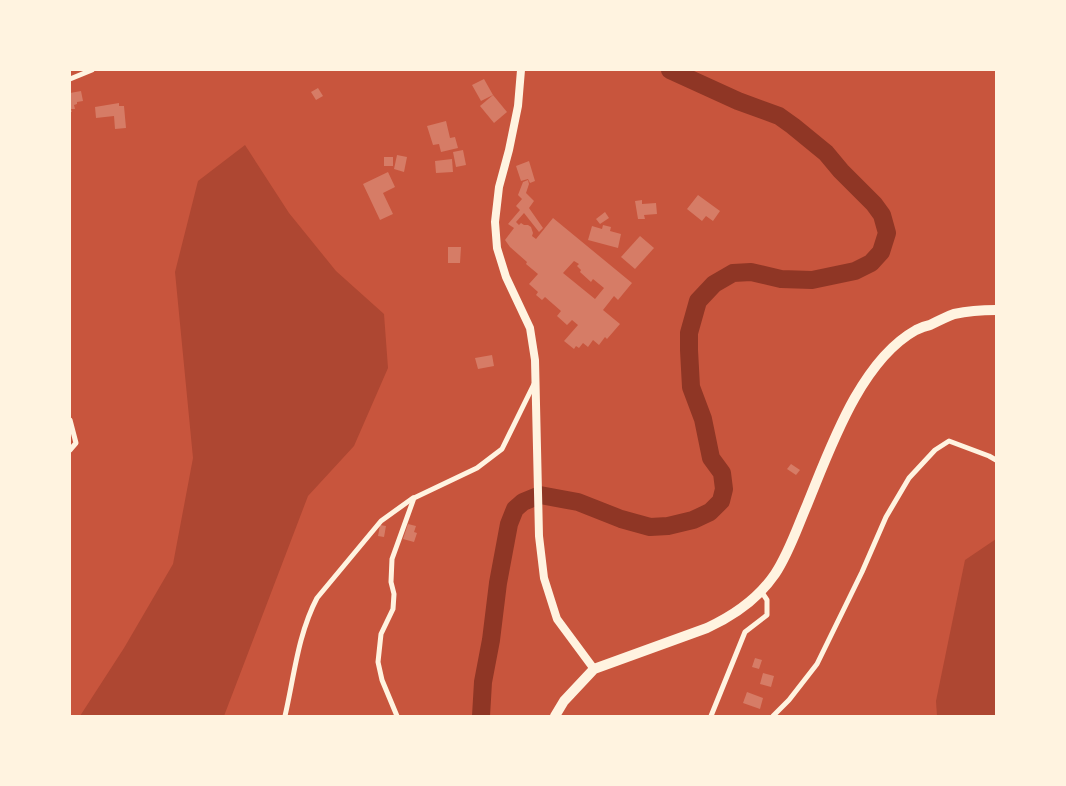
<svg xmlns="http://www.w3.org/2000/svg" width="1066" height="786" font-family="Jost,sans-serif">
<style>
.green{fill:#ae4732}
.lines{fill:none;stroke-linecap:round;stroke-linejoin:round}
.river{stroke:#8f3625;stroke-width:18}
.building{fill:#d67c66;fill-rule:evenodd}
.minor{stroke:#fff3e0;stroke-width:5}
.tertiary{stroke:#fff3e0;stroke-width:8}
.primary{stroke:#fff3e0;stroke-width:10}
</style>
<rect width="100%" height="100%" fill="#c8553d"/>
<g class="green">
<polygon points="245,145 289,213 336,271 384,314 388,368 354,446 308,496 224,716 80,716 124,648 173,564 193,458 175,272 198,181"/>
<polygon points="996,539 996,716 937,716 936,701 965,560"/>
</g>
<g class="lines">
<polyline class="river" points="481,716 483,682 491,640 498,583 509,524 515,509 523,502 540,495 578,502 621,519 650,527 668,526 693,520 710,512 721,501 724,489 722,473 711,458 703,419 691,387 689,350 689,333 698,301 714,284 733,273 751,272 781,279 812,280 855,271 871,263 881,252 887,233 882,215 874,204 841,171 826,153 793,126 779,116 738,101 670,70"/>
</g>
<g class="building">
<polygon points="484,79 493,95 481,101 472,85"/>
<polygon points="318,88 323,96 316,100 311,92"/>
<polygon points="81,91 83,101 77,102 77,104 74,105 75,109 71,109 72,112 70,112 70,93"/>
<polygon points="493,95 507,112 494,123 480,106"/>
<polygon points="119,103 119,106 124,106 126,128 115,129 114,116 96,118 95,107"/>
<polygon points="446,121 450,138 455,137 458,148 441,152 439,144 433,145 427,126"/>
<polygon points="463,150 466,165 456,167 453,152"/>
<polygon points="397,155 407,157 404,172 394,169"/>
<rect x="384" y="157" width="9" height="9"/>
<polygon points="452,159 453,172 436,173 435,161"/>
<polygon points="529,161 535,181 530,183 528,179 521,181 516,166"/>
<polygon points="388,172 395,187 383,193 393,214 380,220 363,184"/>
<path d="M528 180 529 184 526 193 534 201 529 208 543 228 539 232 524 213 516 222 519 225 521 223 524 225H528L531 227 533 233 532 236 536 239 553 218 632 283 618 300 614 296 603 310 620 324 607 339 605 337 599 345 593 340 588 347 583 343 579 348 576 346 574 349 564 341 578 325 572 320 567 325 557 316 561 311 545 297 542 300 536 295 538 292 529 284 538 274 526 264 527 262 510 247 505 240 514 228 508 224 520 210 516 206 522 199 518 195 523 182ZM574 261 579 264 577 266 581 270 580 272 591 282 593 279 604 288 595 299 563 273Z"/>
<polygon points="698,195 720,211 713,221 706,216 702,221 687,209"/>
<polygon points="642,200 642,204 656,203 657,214 644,215 645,219 638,219 635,201"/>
<polygon points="605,212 609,218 600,224 596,219"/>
<polygon points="603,225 611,227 610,231 621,234 618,248 588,240 592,226 602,229"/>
<polygon points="640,236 654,248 635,269 621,257"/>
<polygon points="448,247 461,247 460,263 448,263"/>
<polygon points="492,355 494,366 478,369 475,358"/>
<polygon points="791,464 800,470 796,475 787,469"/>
<polygon points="408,524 416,526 414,532 417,533 414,542 403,539"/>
<polygon points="380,525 386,526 384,537 378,536"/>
<polygon points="755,658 762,660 759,669 752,667"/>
<polygon points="763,673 774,676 771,687 760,684"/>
<polygon points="747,692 763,698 760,709 743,703"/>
</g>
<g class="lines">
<g class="minor">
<polyline points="70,79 92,70"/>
<polyline points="70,420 76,443 70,450"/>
<path d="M285 716C294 677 298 634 317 598L381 521 413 498"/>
<polyline points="397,716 382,680 378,662 381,634 393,609 394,594 391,582 392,559 414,498 477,468 502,449 534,384"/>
<polyline points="711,716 745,632 767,615 767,600 761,591"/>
<polyline points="773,716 789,700 817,664 862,572 886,517 909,478 935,450 949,441 989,456 996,460"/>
</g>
<polyline class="tertiary" points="521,70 518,106 509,150 499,187 495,222 497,248 506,277 530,328 535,360 539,536 544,578 557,619 594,669"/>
<path class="primary" d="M555 716 564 701 594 669 707 628C733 616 758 599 775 574 789 553 797 528 807 505 830 449 860 361 916 330 920 328 925 326 930 325 938 321 946 317 954 314 968 311 982 310 996 310"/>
</g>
<rect width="1066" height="786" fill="none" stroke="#fff3e0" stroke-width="142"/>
</svg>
